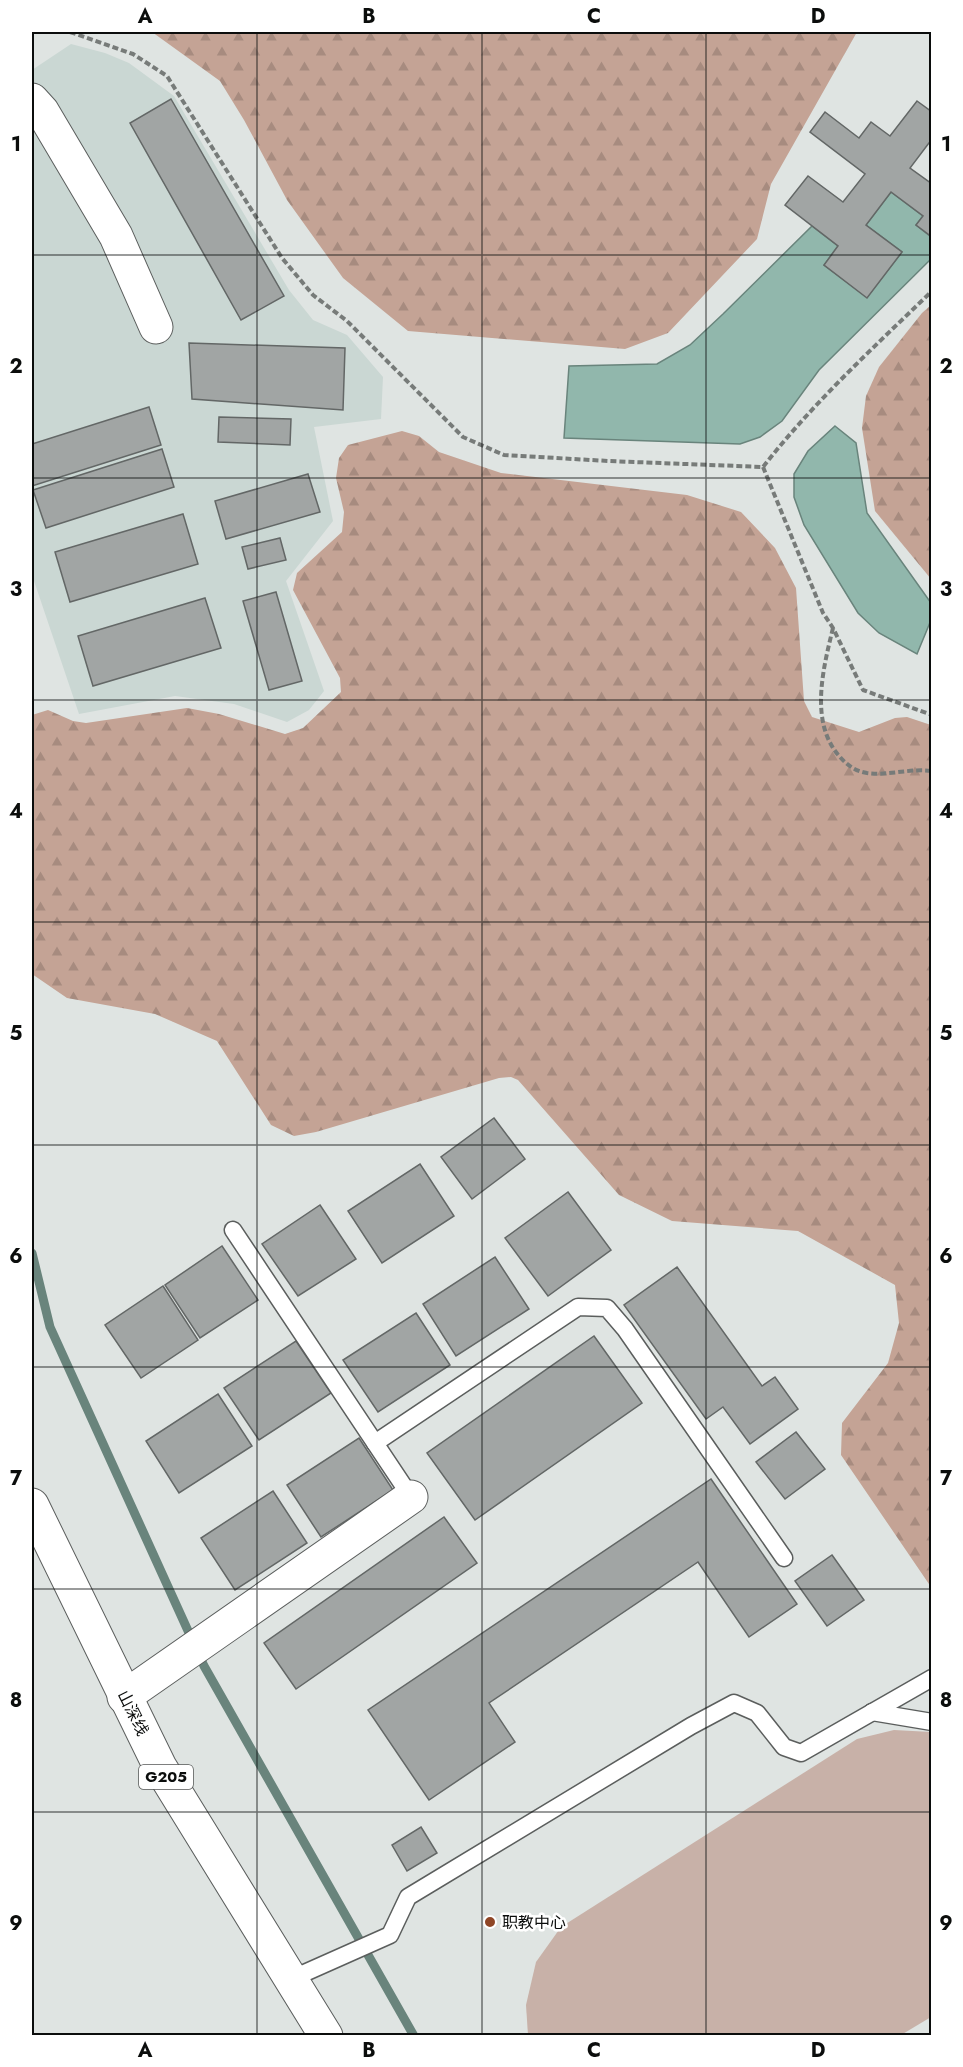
<svg xmlns="http://www.w3.org/2000/svg" width="963" height="2067" font-family="Jost,'Noto Sans SC',sans-serif">
<style>
.built{fill:#cad7d3}
.forest{fill:url(#forest-firs)}
.green{fill:#c8b1a8}
.water{fill:#91b7ac;stroke:#69847c;stroke-width:1.5}
.lines{fill:none;stroke-linecap:round;stroke-linejoin:round}
.stream{stroke:#69847c;stroke-width:9}
.building{fill:#a1a5a4;stroke:#636766;stroke-width:1.5}
.service-casing{stroke:#5b5e5d;stroke-width:19}
.minor-casing{stroke:#5b5e5d;stroke-width:35}
.trunk-casing{stroke:#5b5e5d;stroke-width:35}
.path{stroke:#777b79;stroke-width:4;stroke-dasharray:6 3;stroke-linecap:butt}
.service{stroke:#fff;stroke-width:16}
.minor{stroke:#fff;stroke-width:33}
.trunk{stroke:#fff;stroke-width:33}
.grid{fill:none;stroke:#0b0d0c;stroke-width:1.5;stroke-opacity:0.55}
.poi-dot{fill:#8f4626;stroke:#fff;stroke-width:2}
.labels{text-anchor:middle;dominant-baseline:central;stroke-width:5;stroke-linejoin:round;paint-order:stroke}
.shield{fill:#fff;stroke:#545655;stroke-width:1.5}
.shield-label{font-size:15px;font-weight:bold;fill:#0b0d0c}
.street-label{font-size:16px;fill:#0b0d0c;stroke:#fff}
.poi-label{font-size:16px;fill:#0b0d0c;stroke:#fff;text-anchor:start}
.neatline{fill:none;stroke:#0b0d0c;stroke-width:2}
.grid-label{font-size:20px;text-anchor:middle;font-weight:bold;fill:#0b0d0c}
</style>
<defs>
<pattern id="forest-firs" width="22" height="20" patternUnits="userSpaceOnUse" patternTransform="scale(1.5)"><rect width="22" height="20" fill="#c4a395"/><path d="M5 1l3.5 6h-7zM16 11l3.5 6h-7z" fill="#a78b7f"/></pattern>
</defs>
<rect width="100%" height="100%" fill="#dfe4e2"/>
<polygon class="built" points="71,44 105,53 129,63 174,96 289,290 313,320 347,335 383,377 381,419 314,427 333,521 286,581 324,691 309,710 287,722 234,704 175,696 79,714 32,575 32,70"/>
<g class="forest">
<polygon points="152,32 857,32 771,184 757,239 668,333 625,349 408,331 343,278 287,200 244,120 220,81"/>
<polygon points="931,305 931,579 875,511 862,428 866,396 879,367 922,313"/>
<polygon points="402,431 419,436 439,452 501,473 687,495 741,512 775,548 796,588 804,701 812,717 859,732 895,718 907,717 931,725 931,1587 841,1455 842,1423 888,1363 899,1323 895,1285 798,1231 672,1221 619,1195 518,1080 511,1077 499,1078 316,1132 294,1136 271,1125 217,1041 155,1014 67,998 32,974 32,715 48,710 73,721 86,723 187,708 219,714 285,734 303,728 341,692 340,678 293,590 297,573 342,532 344,512 336,478 339,458 348,445"/>
</g>
<polygon class="green" points="894,1730 931,1732 931,2017 901,2035 528,2035 526,2005 536,1962 561,1927 857,1739"/>
<g class="water">
<polygon points="891,192 923,216 916,225 931,237 931,259 819,370 782,421 760,437 740,444 564,438 569,366 657,364 690,345 723,314 812,226 838,246 824,265 867,297 902,252 866,225"/>
<polygon points="835,426 856,443 867,513 931,603 931,620 917,654 879,633 858,613 804,525 794,497 794,474 808,451"/>
</g>
<g class="lines">
<polyline class="stream" points="32,1253 50,1327 204,1666 414,2036"/>
</g>
<g class="building">
<polygon points="171,99 284,296 241,320 130,123"/>
<polygon points="917,101 932,112 932,139 910,168 932,184 932,237 916,225 923,216 891,192 866,225 902,252 867,298 824,265 838,246 785,205 808,176 843,202 865,174 810,132 825,112 859,138 871,122 890,136"/>
<polygon points="189,343 345,348 343,410 192,399"/>
<polygon points="149,407 161,445 32,486 32,444"/>
<polygon points="219,417 291,419 290,445 218,442"/>
<polygon points="162,449 174,487 46,528 33,490"/>
<polygon points="308,474 320,512 226,539 215,501"/>
<polygon points="183,514 198,564 70,602 55,552"/>
<polygon points="280,538 286,560 248,569 242,547"/>
<polygon points="276,592 302,681 269,690 243,601"/>
<polygon points="205,598 221,648 93,686 78,636"/>
<polygon points="494,1118 525,1159 472,1199 441,1157"/>
<polygon points="420,1164 454,1216 382,1263 348,1211"/>
<polygon points="568,1192 611,1250 548,1296 505,1238"/>
<polygon points="320,1205 356,1259 298,1296 262,1244"/>
<polygon points="222,1246 258,1300 200,1338 165,1285"/>
<polygon points="495,1257 529,1309 456,1356 423,1304"/>
<polygon points="677,1267 762,1386 775,1377 798,1409 750,1444 723,1407 706,1419 624,1305"/>
<polygon points="163,1286 198,1340 141,1378 105,1325"/>
<polygon points="416,1313 450,1365 378,1412 343,1360"/>
<polygon points="594,1336 642,1403 475,1520 427,1453"/>
<polygon points="296,1341 331,1393 259,1440 224,1388"/>
<polygon points="218,1394 252,1446 179,1493 146,1441"/>
<polygon points="796,1432 825,1469 785,1499 756,1462"/>
<polygon points="359,1438 393,1490 321,1537 287,1485"/>
<polygon points="711,1479 797,1604 749,1637 698,1562 489,1703 515,1742 429,1800 368,1710"/>
<polygon points="273,1491 307,1543 235,1590 201,1538"/>
<polygon points="444,1517 477,1563 296,1689 264,1643"/>
<polygon points="832,1555 864,1600 827,1626 795,1581"/>
<polygon points="421,1827 437,1853 407,1871 392,1845"/>
</g>
<g class="lines">
<defs>
<g id="service">
<polyline points="233,1230 411,1497"/>
<polyline points="375,1443 578,1307 607,1308 625,1329 784,1558"/>
<polyline points="872,1712 932,1722"/>
<polyline points="291,1979 390,1935 408,1897 691,1726 734,1703 757,1713 784,1747 801,1753 932,1678"/>
</g>
<g id="minor">
<polyline points="32,100 42,111 116,236 156,327"/>
<polyline points="124,1697 411,1497"/>
</g>
<polyline id="trunk" points="32,1505 160,1767 326,2036"/>
</defs>
<use href="#service" class="service-casing"/>
<use href="#minor" class="minor-casing"/>
<use href="#trunk" class="trunk-casing"/>
<g class="path">
<path d="M70 32 133 54 167 76 282 258 313 295 347 321 463 437 504 455 608 461 763 467C813 403 873 348 932 291"/>
<polyline points="763,467 823,613 833,628 863,690 932,715"/>
<path d="M833 628C823 669 809 723 840 757 847 765 855 771 867 773 888 776 910 768 932 771"/>
</g>
<use href="#service" class="service"/>
<use href="#minor" class="minor"/>
<use href="#trunk" class="trunk"/>
</g>
<path class="grid" d="M257 32V2036M482 32V2036M706 32V2036M32 255H932M32 478H932M32 700H932M32 922H932M32 1145H932M32 1367H932M32 1589H932M32 1812H932"/>
<circle class="poi-dot" cx="490" cy="1922" r="6"/>
<g class="labels">
<rect class="shield" x="139" y="1765" width="54" height="24" rx="4.5"/>
<g class="shield-label">
<text x="166" y="1777">G205</text>
</g>
<g class="street-label">
<text transform="translate(133 1713) rotate(63)">山深线</text>
</g>
<g class="poi-label">
<text x="502" y="1922">职教中心</text>
</g>
</g>
<rect width="963" height="2067" fill="none" stroke="#ffffff" stroke-width="66"/>
<rect x="33" y="33" width="897" height="2001" class="neatline"/>
<g class="grid-label">
<text x="145" y="23">A</text>
<text x="369" y="23">B</text>
<text x="594" y="23">C</text>
<text x="818" y="23">D</text>
<text x="16" y="151">1</text>
<text x="946" y="151">1</text>
<text x="16" y="373">2</text>
<text x="946" y="373">2</text>
<text x="16" y="596">3</text>
<text x="946" y="596">3</text>
<text x="16" y="818">4</text>
<text x="946" y="818">4</text>
<text x="16" y="1040">5</text>
<text x="946" y="1040">5</text>
<text x="16" y="1263">6</text>
<text x="946" y="1263">6</text>
<text x="16" y="1485">7</text>
<text x="946" y="1485">7</text>
<text x="16" y="1707">8</text>
<text x="946" y="1707">8</text>
<text x="16" y="1930">9</text>
<text x="946" y="1930">9</text>
<text x="145" y="2057">A</text>
<text x="369" y="2057">B</text>
<text x="594" y="2057">C</text>
<text x="818" y="2057">D</text>
</g>
</svg>
